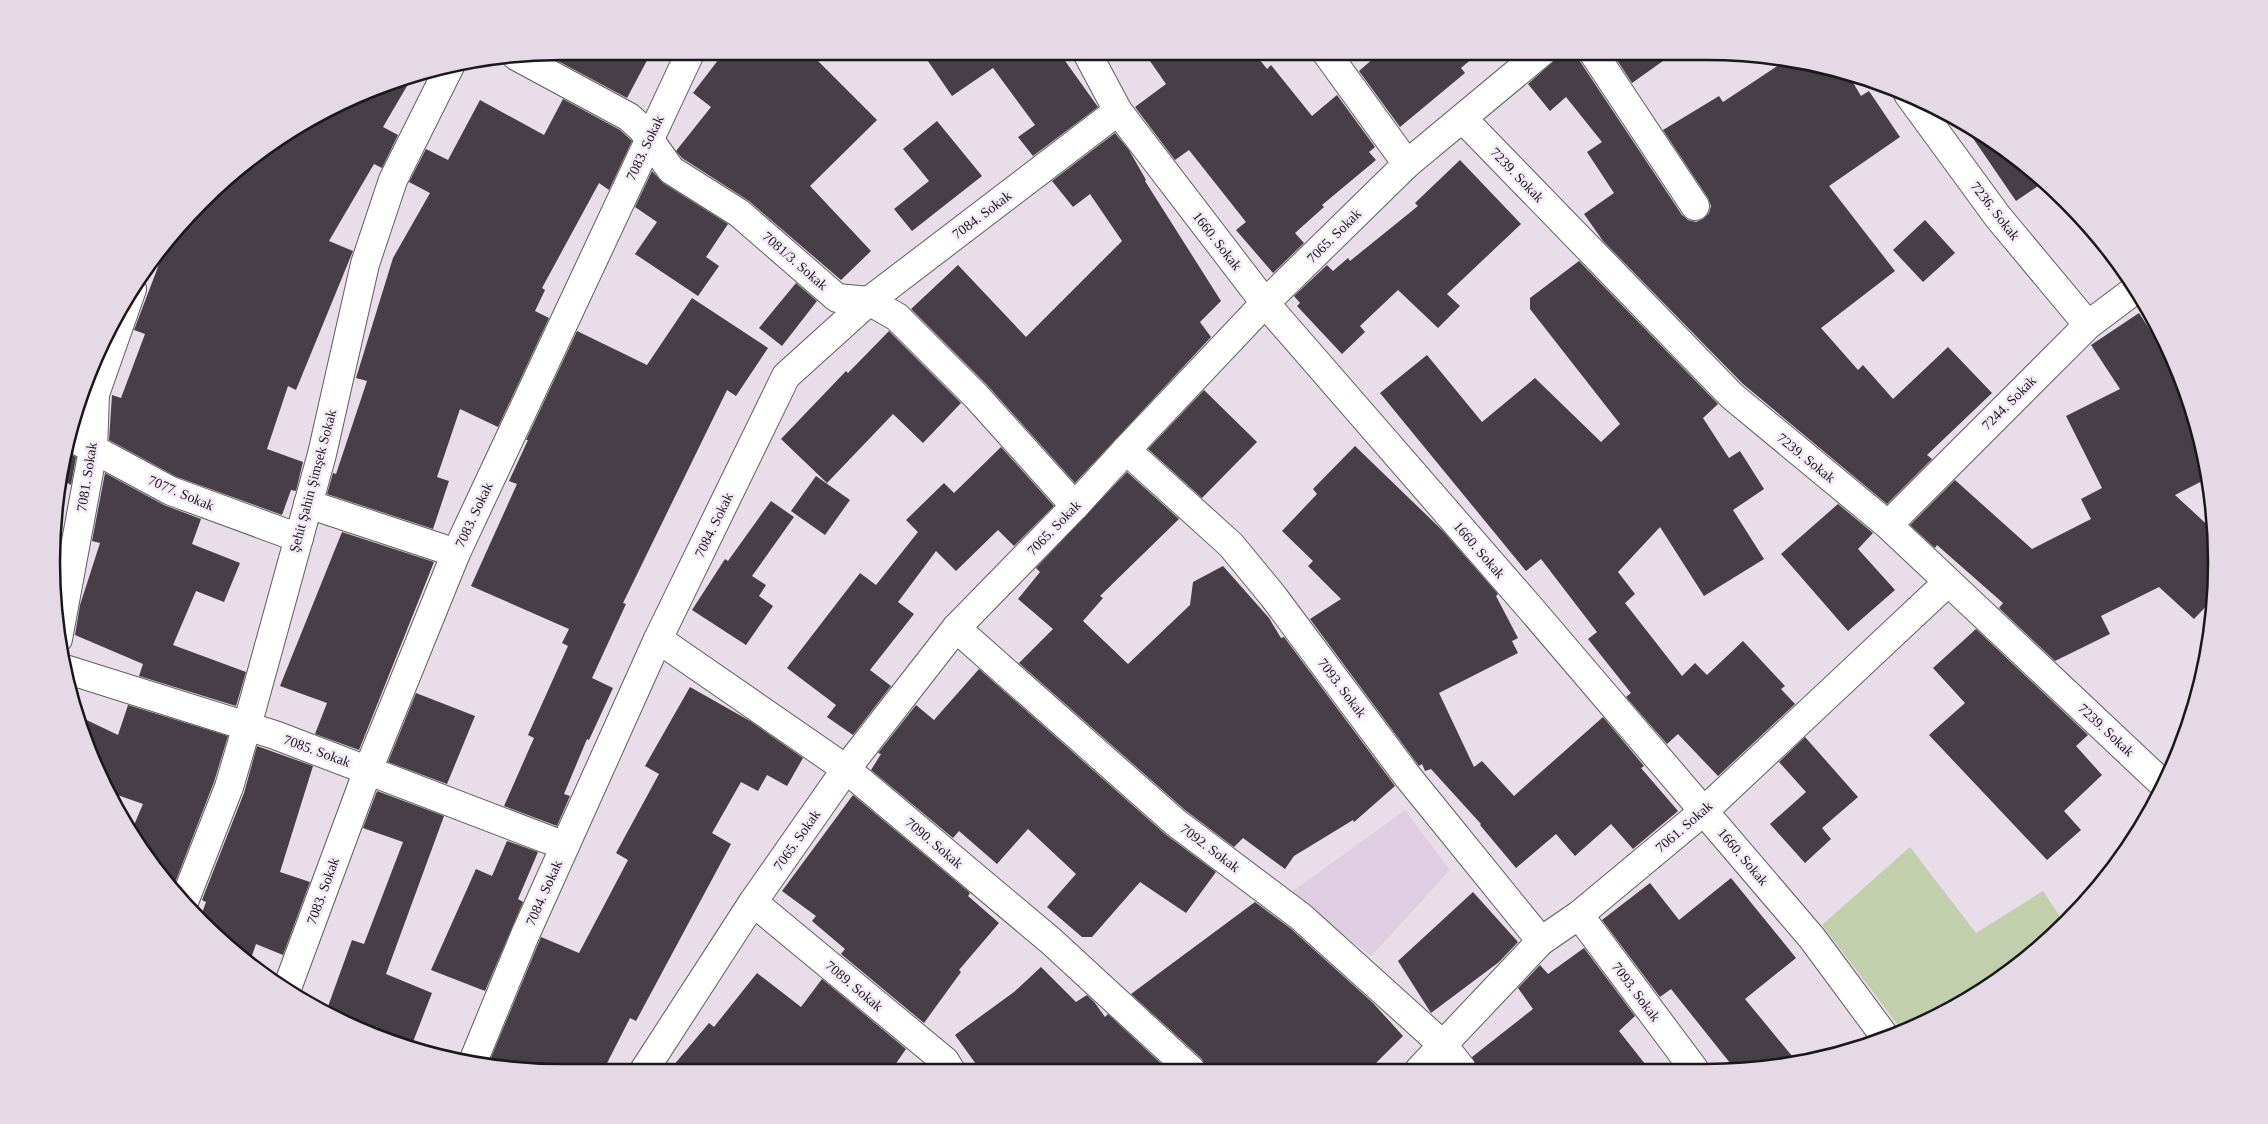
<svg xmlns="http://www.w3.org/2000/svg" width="2268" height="1124" font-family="Georgia,serif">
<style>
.built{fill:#dfcee1}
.green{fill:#c2cfad}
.building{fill:#473e48}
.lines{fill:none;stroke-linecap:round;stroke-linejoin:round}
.minor-casing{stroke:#635a64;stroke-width:30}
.tertiary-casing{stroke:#635a64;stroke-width:30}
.minor{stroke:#fff;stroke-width:28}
.tertiary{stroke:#fff;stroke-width:28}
.labels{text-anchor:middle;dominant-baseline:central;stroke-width:5;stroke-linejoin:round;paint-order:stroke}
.street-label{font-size:14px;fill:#1b171b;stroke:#f5eaf7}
.rim{fill:none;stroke:#1b171b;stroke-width:2.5}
</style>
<rect width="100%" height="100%" fill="#e8dde9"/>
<polygon class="built" points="1405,810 1450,870 1371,956 1289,894"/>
<polygon class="green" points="1910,847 1976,933 2043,891 2063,921 2017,967 1904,1033 1822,925"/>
<g class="building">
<polygon points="562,51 652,51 627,98 543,53"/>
<polygon points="725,51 808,51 877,120 810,186 871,251 841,280 749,201 682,158 676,151 711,107 693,93"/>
<polygon points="921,51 1058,51 1098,107 1033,156 1018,137 1035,125 993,68 952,96"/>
<polygon points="1143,51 1253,51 1267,69 1271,65 1312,116 1337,95 1375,147 1369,152 1376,160 1322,205 1324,207 1295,233 1304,243 1273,273 1236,230 1246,222 1189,150 1175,160 1135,107 1166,84"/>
<polygon points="1382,51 1481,51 1461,68 1465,73 1400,127 1359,71"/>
<polygon points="1565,51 1576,51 1579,60 1682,215 1688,220 1696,222 1703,219 1709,213 1711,206 1708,198 1663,130 1719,96 1723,102 1788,59 1806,61 1848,74 1861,96 1869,91 1900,137 1829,186 1895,271 1821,328 1858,370 1863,365 1893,399 1948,347 1992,393 1927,455 1932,459 1887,504 1743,384 1603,241 1584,214 1614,193 1587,152 1602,142 1566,97 1550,111 1528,84"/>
<polygon points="1611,51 1677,51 1632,83"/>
<polygon points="414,74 383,127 398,135 382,168 374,164 329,241 353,251 296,390 288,386 267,449 303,462 296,491 291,490 282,515 177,477 109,440 112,395 121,398 145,334 134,330 161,259 155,257 178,226 251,157 307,120 398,78"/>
<polygon points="563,99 620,130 632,141 609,190 599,183 542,288 545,290 535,311 549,318 498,427 460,409 437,477 449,481 433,529 327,494 333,473 336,474 367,381 356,378 393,258 430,193 409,182 426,149 448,160 480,100 544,135"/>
<polygon points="937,121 982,176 912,231 894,209 929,181 903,149"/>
<polygon points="1968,126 1990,137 2044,182 2016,201 1966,128"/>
<polygon points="1115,133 1129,150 1146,180 1145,181 1221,301 1200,322 1211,337 1075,483 987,385 911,309 958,265 1026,337 1122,241 1090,194 1073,207 1052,181"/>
<polygon points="1460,160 1521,224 1447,294 1460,306 1438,328 1398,290 1360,326 1365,332 1342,354 1297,306 1300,303 1294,296 1327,265 1333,271 1348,258 1350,261 1418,206 1415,203"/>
<polygon points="652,171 663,183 728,224 706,257 719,266 698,296 635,254 657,222 635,207"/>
<polygon points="1925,220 1955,253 1923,282 1893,250"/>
<polygon points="1579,261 1718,404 1703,418 1729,458 1740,451 1764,489 1733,510 1764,559 1704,596 1660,527 1618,572 1635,594 1625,603 1682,676 1695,663 1707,675 1743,641 1785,686 1781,689 1795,704 1718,776 1678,734 1667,744 1626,697 1631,693 1588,639 1597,632 1541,559 1526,571 1380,393 1427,355 1482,422 1535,378 1601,442 1620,424 1530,309 1530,298"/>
<polygon points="796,283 817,301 782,346 759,328"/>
<polygon points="692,298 768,348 736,396 727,390 623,603 626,604 592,678 613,688 589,740 587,739 564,794 570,796 557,826 504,806 534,738 528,735 568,646 562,643 569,629 471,586 517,484 509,481 528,440 526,440 577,331 647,365"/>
<polygon points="2139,313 2181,378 2207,463 2208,478 2175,495 2214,531 2217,562 2213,599 2194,619 2159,587 2101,616 2110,634 2055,661 1999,608 2003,603 1937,545 1935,548 1910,525 1955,480 2032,549 2091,519 2081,499 2102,488 2066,416 2120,389 2091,345"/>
<polygon points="889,331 961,403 923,443 893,414 827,483 781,439 846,371 848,373"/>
<polygon points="1204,390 1257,442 1202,498 1148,449"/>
<polygon points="1355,446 1443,531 1498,594 1496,596 1518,638 1512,641 1518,653 1439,693 1474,767 1482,761 1514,796 1603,717 1644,766 1641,768 1678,811 1633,849 1611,824 1575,856 1556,834 1516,868 1480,825 1481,824 1431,769 1425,771 1422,764 1419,766 1310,619 1341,599 1308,566 1313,561 1282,531 1317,494 1313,489"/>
<polygon points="1001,447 1054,506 1014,546 998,530 956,571 936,551 898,602 914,614 870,670 891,686 853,735 827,717 836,705 787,668 860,573 876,585 918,532 906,520 944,483 954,493"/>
<polygon points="64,451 76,457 71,485 59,478"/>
<polygon points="1127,472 1179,519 1100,596 1103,598 1083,621 1128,664 1190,605 1193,582 1223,566 1269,618 1281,638 1284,637 1395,786 1354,822 1353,820 1294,856 1285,869 1243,838 1234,847 1185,810 1019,663 1053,629 1018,599 1040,572 1036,568"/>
<polygon points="105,473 164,505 201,519 192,544 240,563 224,602 196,591 173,645 246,672 236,706 139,676 143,664 75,635 80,605 100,543 92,541"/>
<polygon points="816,476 850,500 825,535 791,511"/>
<polygon points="771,501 794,517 752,576 766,585 759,596 773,606 746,645 692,610 725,559 728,561"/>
<polygon points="1838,504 1873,533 1858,549 1895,590 1848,631 1781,554"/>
<polygon points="342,532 434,562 359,750 315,734 327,703 280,686"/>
<polygon points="1976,629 2088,735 2076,746 2102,775 2064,811 2081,830 2047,860 1929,735 1965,703 1933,668"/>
<polygon points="979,669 1165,834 1216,872 1186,913 1140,882 1092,937 1082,937 1047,907 1076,874 1028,829 997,864 959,831 953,838 871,770 881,754 878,753 916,705 934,720"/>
<polygon points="690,687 750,721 803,758 787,786 767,775 758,791 741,782 712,833 731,844 636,1021 630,1018 602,1073 562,1073 488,1065 541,937 579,953 628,860 616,853 659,774 645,766"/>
<polygon points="416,693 475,716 447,784 388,762"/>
<polygon points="128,705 228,736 214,782 173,888 157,873 131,832 143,804 106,791 78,726 76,715 118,735"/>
<polygon points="1805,737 1858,797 1822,828 1831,839 1805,863 1770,824 1806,792 1779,762"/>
<polygon points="257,746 313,766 280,872 310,882 283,955 256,944 249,964 225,946 200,919 206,902 202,900 244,793"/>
<polygon points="377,791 444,816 386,974 432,993 411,1047 366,1034 326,1012 352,940 364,944 403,842 363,828"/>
<polygon points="853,795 970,893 968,896 999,923 959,970 961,972 924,1023 841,954 845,949 812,921 816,916 782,891"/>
<polygon points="507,841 538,852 518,899 523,902 485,991 431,970 476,869 492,876"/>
<polygon points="1731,878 1796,958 1745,999 1797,1062 1773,1068 1734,1068 1671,989 1660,997 1602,920 1650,883 1679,920"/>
<polygon points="1473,892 1518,942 1499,962 1431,1013 1398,961"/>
<polygon points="1255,902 1290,928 1373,1003 1403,1036 1369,1070 1206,1070 1202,1059 1131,994"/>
<polygon points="1584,948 1635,1016 1619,1031 1649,1069 1477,1069 1472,1057 1533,1009 1518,988 1540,965 1548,974"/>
<polygon points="1041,967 1076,1002 1087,995 1095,1003 1105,1017 1108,1014 1169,1071 981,1071 955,1035 1014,992"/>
<polygon points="757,973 801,1007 822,979 906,1049 890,1072 668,1072 709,1023 714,1027"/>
</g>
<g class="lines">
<defs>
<g id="minor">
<polyline points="1086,51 1118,111 1265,303 1531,609 1812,938 1886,1038"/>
<polyline points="1325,51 1407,164"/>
<polyline points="1592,51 1695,206"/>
<polyline points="516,56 629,117 642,129 671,170 739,213 837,298 869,301 897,317 976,396 1075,506"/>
<polyline points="1908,94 1998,217 2088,325"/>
<polyline points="1463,119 1732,396 1888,525 2163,784"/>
<polyline points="69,436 171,491 299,538"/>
<polyline points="1126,450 1231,545 1273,596 1408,777 1541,941"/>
<polyline points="308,504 456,553"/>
<polyline points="1888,525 2088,325 2136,289"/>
<polyline points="956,628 1175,822 1300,916 1443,1045 1462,1069"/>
<polyline points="658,639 846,769 1051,941 1191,1070"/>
<polyline points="65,669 275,735 565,846"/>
<polyline points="184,902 229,787 247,726 322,454 365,264 393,180 451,64"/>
<polyline points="753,902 945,1061 951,1071"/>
<polyline points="1579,915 1694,1069"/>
<polyline points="286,991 368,770 456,553 691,51"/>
<polyline points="472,1064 525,935 658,639 786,376 869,301 1118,111"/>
<polyline points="1419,1070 1541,941 1579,915 1704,811 1948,582"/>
<polyline points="643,1072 753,902 846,769 956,628 1075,506 1126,450 1265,303 1407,164 1543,51"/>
</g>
<polyline id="tertiary" points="58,639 93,450 95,394 132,289"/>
</defs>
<use href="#minor" class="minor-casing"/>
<use href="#tertiary" class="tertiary-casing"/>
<use href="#minor" class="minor"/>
<use href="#tertiary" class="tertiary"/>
</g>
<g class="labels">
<g class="street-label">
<text transform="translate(645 148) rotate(-65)">7083. Sokak</text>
<text transform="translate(1517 175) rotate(46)">7239. Sokak</text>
<text transform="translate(1995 211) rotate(52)">7236. Sokak</text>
<text transform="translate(982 215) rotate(-37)">7084. Sokak</text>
<text transform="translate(1334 236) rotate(-45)">7065. Sokak</text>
<text transform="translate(1217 241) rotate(52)">1660. Sokak</text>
<text transform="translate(795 261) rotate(41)">7081/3. Sokak</text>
<text transform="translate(2009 403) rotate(-45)">7244. Sokak</text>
<text transform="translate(1806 458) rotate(39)">7239. Sokak</text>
<text transform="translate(87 477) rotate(-81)">7081. Sokak</text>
<text transform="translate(313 481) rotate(-75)">Şehit Şahin Şimşek Sokak</text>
<text transform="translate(181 493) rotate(23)">7077. Sokak</text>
<text transform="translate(474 515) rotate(-65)">7083. Sokak</text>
<text transform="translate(714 525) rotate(-64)">7084. Sokak</text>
<text transform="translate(1054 528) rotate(-46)">7065. Sokak</text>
<text transform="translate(1479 550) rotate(49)">1660. Sokak</text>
<text transform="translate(1342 688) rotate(53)">7093. Sokak</text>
<text transform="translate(2106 730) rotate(43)">7239. Sokak</text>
<text transform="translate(317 751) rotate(20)">7085. Sokak</text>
<text transform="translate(1684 827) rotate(-41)">7061. Sokak</text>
<text transform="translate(797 840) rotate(-55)">7065. Sokak</text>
<text transform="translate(934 843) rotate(40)">7090. Sokak</text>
<text transform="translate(1210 848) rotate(37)">7092. Sokak</text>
<text transform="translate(1743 857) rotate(50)">1660. Sokak</text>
<text transform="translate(323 891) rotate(-70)">7083. Sokak</text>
<text transform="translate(544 893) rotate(-66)">7084. Sokak</text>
<text transform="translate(854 986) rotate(40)">7089. Sokak</text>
<text transform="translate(1636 992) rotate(53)">7093. Sokak</text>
</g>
</g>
<path d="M0 0H2268V1124H0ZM562 60H1706A502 502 0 0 1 2208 562V562A502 502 0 0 1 1706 1064H562A502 502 0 0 1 60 562V562A502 502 0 0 1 562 60Z" fill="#e4d9e5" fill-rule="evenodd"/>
<path class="rim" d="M562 60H1706A502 502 0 0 1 2208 562V562A502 502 0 0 1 1706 1064H562A502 502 0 0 1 60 562V562A502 502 0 0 1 562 60Z"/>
</svg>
